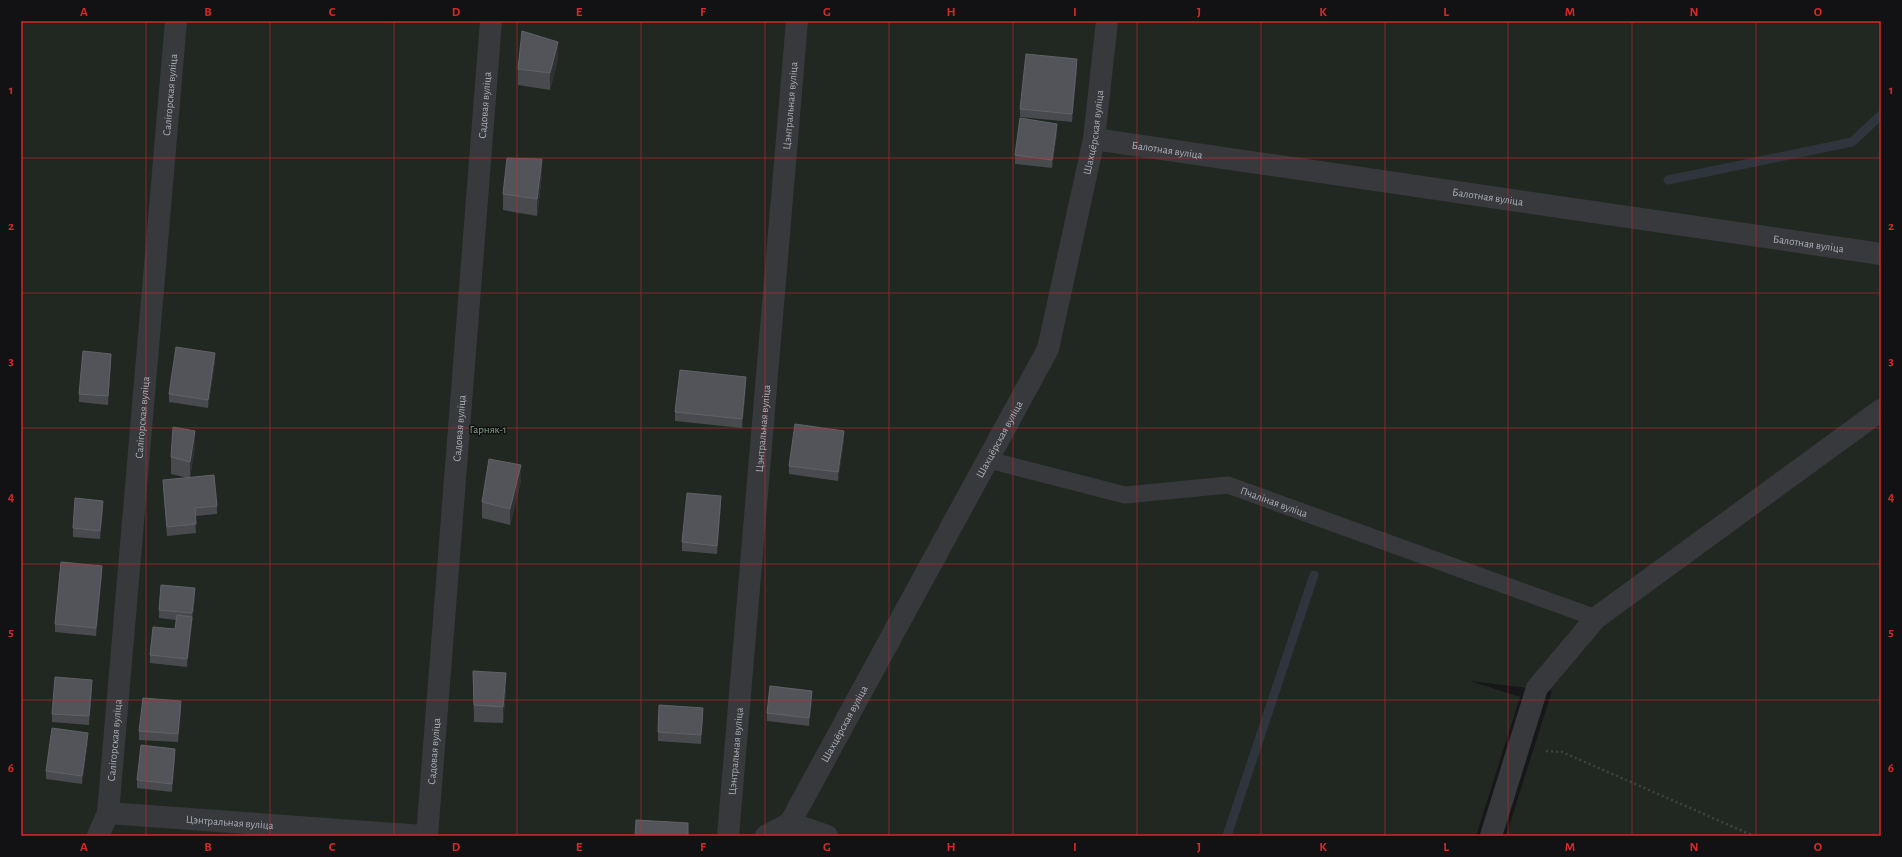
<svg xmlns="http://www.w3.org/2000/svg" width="1902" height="857" font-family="'Alegreya Sans',sans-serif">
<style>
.green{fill:#212822}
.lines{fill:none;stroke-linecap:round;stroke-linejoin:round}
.stream{stroke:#2e353c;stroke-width:9}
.path{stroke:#3e4044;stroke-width:2.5;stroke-dasharray:2 3;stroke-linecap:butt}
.lane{stroke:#38393d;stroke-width:17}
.street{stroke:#38393d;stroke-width:22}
.wall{fill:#484a4e}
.shaded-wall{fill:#303134}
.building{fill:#535459;stroke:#606268}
.grid{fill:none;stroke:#d62828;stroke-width:1;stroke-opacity:0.55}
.labels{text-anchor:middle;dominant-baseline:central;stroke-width:3;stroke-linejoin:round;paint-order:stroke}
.street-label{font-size:11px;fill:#aaaeb8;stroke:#121214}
.park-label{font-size:11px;fill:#82a185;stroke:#121214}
.neatline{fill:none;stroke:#d62828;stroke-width:1.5}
.grid-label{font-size:13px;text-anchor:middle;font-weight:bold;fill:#d62828}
</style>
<rect width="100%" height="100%" fill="#171719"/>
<polygon class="green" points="21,21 1881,21 1881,836 1506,836 1552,691 1470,681 1520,697 1476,836 21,836"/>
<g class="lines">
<g class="stream">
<polyline points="1668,180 1852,142 1881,115"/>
<polyline points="1227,836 1314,575"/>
</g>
<polyline class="path" points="1546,751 1562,752 1754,836"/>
<path class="lane" id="s1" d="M989 460 1125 495 1228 485 1596 618"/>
<g class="street">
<path id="s2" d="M1094 139 1881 254"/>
<path id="s3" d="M108 813 423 836"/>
<path id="s4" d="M790 823 1048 349 1094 139 1107 21"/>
<path id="s5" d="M98 836 108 813 176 21"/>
<path id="s6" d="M427 836 491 21"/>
<path id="s7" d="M728 836 797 21"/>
<polyline points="766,836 790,823 827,836"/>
<polyline points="1491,836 1537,688 1596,618 1881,410"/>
</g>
</g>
<g class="wall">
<polygon points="548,21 558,21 558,22"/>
<polygon points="558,58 550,90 518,85 518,69"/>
<polygon points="1077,68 1072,122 1020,117 1020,109"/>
<polygon points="1057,132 1052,168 1015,164 1015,155"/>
<polygon points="542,175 537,216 503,210 503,194"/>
<polygon points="215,361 208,408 169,402 169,394"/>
<polygon points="111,362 108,405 79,402 79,394"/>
<polygon points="746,386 742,428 675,421 675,412"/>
<polygon points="844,439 838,481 789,474 789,466"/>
<polygon points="195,447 190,477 217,506 217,514 195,516 196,533 167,536 163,488 163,480 188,478 171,474 171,457"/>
<polygon points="521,481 510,525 482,518 482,502"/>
<polygon points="721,504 717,554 682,551 682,542"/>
<polygon points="103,509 100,539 73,537 73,528"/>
<polygon points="102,574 96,636 55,632 55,624"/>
<polygon points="195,597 187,667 150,663 150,655 175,629 176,620 159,618 159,610"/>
<polygon points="473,671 506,689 503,723 474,722"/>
<polygon points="92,689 89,725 52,722 52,714"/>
<polygon points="812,699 809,726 767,721 767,713"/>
<polygon points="181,710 178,742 139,740 139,731"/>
<polygon points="703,717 701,744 658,741 658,732"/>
<polygon points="88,741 82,784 46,779 46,771"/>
<polygon points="175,757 172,792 137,788 137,780"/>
</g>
<g class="shaded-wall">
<polygon points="558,42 558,58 550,90 550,73"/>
<polygon points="1077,59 1077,68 1072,122 1072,114"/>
<polygon points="1057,124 1057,132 1052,168 1052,160"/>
<polygon points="542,159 542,175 537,216 537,199"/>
<polygon points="215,353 215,361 208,408 208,400"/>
<polygon points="111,354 111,362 108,405 108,396"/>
<polygon points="746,377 746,386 742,428 742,419"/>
<polygon points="195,431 195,447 190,478 190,462"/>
<polygon points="844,431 844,439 838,481 838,472"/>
<polygon points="521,465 521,481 510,525 510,509"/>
<polygon points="721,496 721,504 717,554 717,546"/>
<polygon points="103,501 103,509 100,539 100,531"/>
<polygon points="102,566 102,574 96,636 96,628"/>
<polygon points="195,588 195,597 192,622 192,613"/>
<polygon points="192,617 192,625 187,667 187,659"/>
<polygon points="506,673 506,689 503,723 503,707"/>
<polygon points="92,680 92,689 89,725 89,716"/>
<polygon points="812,691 812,699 809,726 809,718"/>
<polygon points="181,701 181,710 178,742 178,734"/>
<polygon points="703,708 703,717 701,744 701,735"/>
<polygon points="88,733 88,741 82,784 82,776"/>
<polygon points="175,749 175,757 172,792 172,784"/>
</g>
<g class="building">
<polygon points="522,31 558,42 550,73 518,69"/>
<polygon points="1026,54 1077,59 1072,114 1020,109"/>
<polygon points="1020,118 1057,124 1052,160 1015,155"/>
<polygon points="507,158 542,159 537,199 503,194"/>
<polygon points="176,347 215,353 208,400 169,394"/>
<polygon points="83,351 111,354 108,396 79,394"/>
<polygon points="680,370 746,377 742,419 675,412"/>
<polygon points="795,424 844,431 838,472 789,466"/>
<polygon points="173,427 195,431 190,462 171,457"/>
<polygon points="489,459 521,465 510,509 482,502"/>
<polygon points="214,475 217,506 195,508 196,524 167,527 163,480"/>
<polygon points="687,493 721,496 717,546 682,542"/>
<polygon points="75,498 103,501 100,531 73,528"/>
<polygon points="61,562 102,566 96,628 55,624"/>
<polygon points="161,585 195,588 192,613 159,610"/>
<polygon points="177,615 192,617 187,659 150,655 153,627 175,629"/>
<polygon points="473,671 506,673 503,707 474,705"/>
<polygon points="55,677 92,680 89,716 52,714"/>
<polygon points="770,686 812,691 809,718 767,713"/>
<polygon points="143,698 181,701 178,734 139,731"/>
<polygon points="659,705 703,708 701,735 658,732"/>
<polygon points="52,728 88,733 82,776 46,771"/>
<polygon points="141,745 175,749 172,784 137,780"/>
<polygon points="636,820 688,823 688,836 635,836"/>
</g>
<path class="grid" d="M146 21V836M270 21V836M394 21V836M517 21V836M641 21V836M765 21V836M889 21V836M1013 21V836M1137 21V836M1261 21V836M1385 21V836M1508 21V836M1632 21V836M1756 21V836M21 158H1881M21 293H1881M21 428H1881M21 564H1881M21 700H1881"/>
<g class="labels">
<g class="street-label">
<text stroke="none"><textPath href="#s5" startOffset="746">Салігорская вуліца</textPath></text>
<text stroke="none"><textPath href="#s6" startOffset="733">Садовая вуліца</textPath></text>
<text stroke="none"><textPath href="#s7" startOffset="733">Цэнтральная вуліца</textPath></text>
<text stroke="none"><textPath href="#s4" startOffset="761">Шахцёрская вуліца</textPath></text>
<text stroke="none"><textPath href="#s2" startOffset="74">Балотная вуліца</textPath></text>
<text stroke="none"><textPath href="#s2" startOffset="398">Балотная вуліца</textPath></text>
<text stroke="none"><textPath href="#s2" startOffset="722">Балотная вуліца</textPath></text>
<text stroke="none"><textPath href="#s5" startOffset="422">Салігорская вуліца</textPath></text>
<text stroke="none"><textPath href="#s6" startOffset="409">Садовая вуліца</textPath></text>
<text stroke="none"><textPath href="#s7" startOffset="409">Цэнтральная вуліца</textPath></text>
<text stroke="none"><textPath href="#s4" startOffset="437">Шахцёрская вуліца</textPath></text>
<text stroke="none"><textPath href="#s1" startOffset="293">Пчаліная вуліца</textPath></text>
<text stroke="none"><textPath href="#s4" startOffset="113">Шахцёрская вуліца</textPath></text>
<text stroke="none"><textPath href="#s5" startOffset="98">Салігорская вуліца</textPath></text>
<text stroke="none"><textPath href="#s7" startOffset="85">Цэнтральная вуліца</textPath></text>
<text stroke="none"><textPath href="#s6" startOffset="85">Садовая вуліца</textPath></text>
<text stroke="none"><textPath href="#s3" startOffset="122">Цэнтральная вуліца</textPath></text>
</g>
<g class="park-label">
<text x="488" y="429">Гарняк-1</text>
</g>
</g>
<rect width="1902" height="857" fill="none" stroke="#121214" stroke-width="44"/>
<rect x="22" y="22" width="1858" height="813" class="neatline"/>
<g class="grid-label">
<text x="84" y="16">A</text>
<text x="208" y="16">B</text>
<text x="332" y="16">C</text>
<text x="456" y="16">D</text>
<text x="579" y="16">E</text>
<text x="703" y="16">F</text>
<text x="827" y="16">G</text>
<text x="951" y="16">H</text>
<text x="1075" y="16">I</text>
<text x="1199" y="16">J</text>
<text x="1323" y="16">K</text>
<text x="1446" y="16">L</text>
<text x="1570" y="16">M</text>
<text x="1694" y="16">N</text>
<text x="1818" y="16">O</text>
<text x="11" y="94">1</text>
<text x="1891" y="94">1</text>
<text x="11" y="230">2</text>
<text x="1891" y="230">2</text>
<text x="11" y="365">3</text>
<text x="1891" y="365">3</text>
<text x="11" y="501">4</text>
<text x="1891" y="501">4</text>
<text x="11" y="636">5</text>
<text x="1891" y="636">5</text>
<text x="11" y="772">6</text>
<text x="1891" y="772">6</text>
<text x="84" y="851">A</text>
<text x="208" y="851">B</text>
<text x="332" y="851">C</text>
<text x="456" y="851">D</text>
<text x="579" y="851">E</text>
<text x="703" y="851">F</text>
<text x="827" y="851">G</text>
<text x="951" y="851">H</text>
<text x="1075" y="851">I</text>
<text x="1199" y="851">J</text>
<text x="1323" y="851">K</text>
<text x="1446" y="851">L</text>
<text x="1570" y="851">M</text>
<text x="1694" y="851">N</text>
<text x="1818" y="851">O</text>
</g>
</svg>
